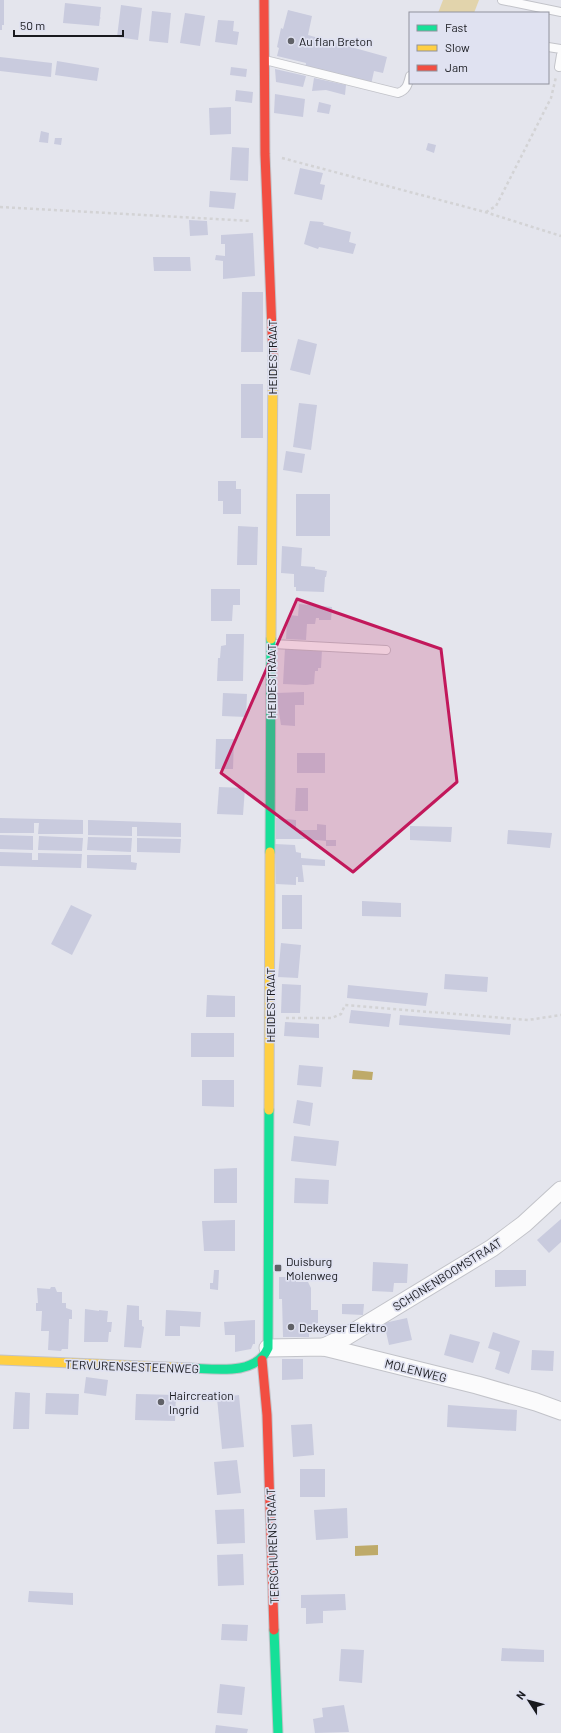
<svg xmlns="http://www.w3.org/2000/svg" width="561" height="1733" font-family="Barlow,sans-serif">
<style>
.green{fill:#e2d4ac}
.water{fill:#beaa69}
.building{fill:#c9cbde}
.lines{fill:none;stroke-linecap:round;stroke-linejoin:round}
.lane-casing{stroke:#c2c3c9;stroke-width:10}
.street-casing{stroke:#c2c3c9;stroke-width:19}
.fast-casing{stroke:#c2c3c9;stroke-width:11}
.slow-casing{stroke:#c2c3c9;stroke-width:11}
.jam-casing{stroke:#c2c3c9;stroke-width:11}
.path{stroke:#d3d3d5;stroke-width:2.5;stroke-dasharray:3 3;stroke-linecap:butt}
.lane{stroke:#fbfbfc;stroke-width:8}
.street{stroke:#fbfbfc;stroke-width:17}
.fast{stroke:#16e098;stroke-width:9}
.slow{stroke:#ffcf43;stroke-width:9}
.jam{stroke:#f24e42;stroke-width:9}
.marked{fill:#c2185b;fill-opacity:0.2;stroke:#c2185b;stroke-width:3;stroke-linejoin:round}
.poi-dot{fill:#606167;stroke:#e0e2f1;stroke-width:1.5}
.labels{text-anchor:middle;dominant-baseline:central;stroke-width:3.5;stroke-linejoin:round;paint-order:stroke}
.poi-label{font-size:12px;fill:#191a1f;stroke:#e0e2f1;text-anchor:start}
.street-label{font-size:12px;fill:#191a1f;stroke:#e0e2f1}
</style>
<rect width="100%" height="100%" fill="#e4e5ed"/>
<polygon class="green" points="443,0 479,0 474,13 438,13"/>
<g class="water">
<polygon points="353,1070 373,1072 372,1080 352,1079"/>
<polygon points="378,1545 378,1555 355,1556 355,1546"/>
</g>
<g class="building">
<polygon points="0,0 4,0 4,25 2,25 2,30 0,30"/>
<polygon points="65,3 101,7 100,17 101,19 100,18 99,26 63,23"/>
<polygon points="121,5 142,8 138,40 117,37"/>
<polygon points="288,10 312,16 308,35 387,57 383,73 374,71 370,89 304,74 306,63 277,56 279,48 277,47 281,28 283,29"/>
<polygon points="152,11 171,13 168,43 149,41"/>
<polygon points="185,13 205,16 200,46 180,43"/>
<polygon points="218,20 234,21 233,31 239,32 237,45 215,42"/>
<polygon points="0,57 52,63 51,77 0,71"/>
<polygon points="57,61 99,68 97,81 55,75"/>
<polygon points="231,67 247,69 246,77 230,75"/>
<polygon points="275,69 306,76 303,87 276,82"/>
<polygon points="314,78 346,85 345,95 326,90 312,91"/>
<polygon points="236,90 253,92 252,103 235,101"/>
<polygon points="275,94 305,99 303,117 274,113"/>
<polygon points="319,102 331,105 329,114 317,112"/>
<polygon points="231,107 231,134 210,135 209,108"/>
<polygon points="41,131 49,133 48,143 39,142"/>
<polygon points="55,138 62,138 61,145 54,144"/>
<polygon points="428,143 436,145 434,153 426,150"/>
<polygon points="232,147 249,148 248,181 230,180"/>
<polygon points="300,168 323,173 320,184 325,185 322,200 294,194"/>
<polygon points="210,191 236,193 234,209 209,207"/>
<polygon points="189,220 207,221 208,235 190,236"/>
<polygon points="310,221 322,222 324,223 323,225 351,232 349,242 356,244 353,254 319,247 318,249 315,248 304,244"/>
<polygon points="253,233 255,276 223,279 223,261 215,260 216,255 225,256 225,244 221,244 221,235"/>
<polygon points="153,257 190,257 191,271 154,271"/>
<polygon points="242,292 263,292 263,352 241,352"/>
<polygon points="298,339 317,344 310,375 290,370"/>
<rect x="241" y="384" width="22" height="54"/>
<polygon points="299,403 317,405 311,450 293,447"/>
<polygon points="286,451 305,454 302,473 283,470"/>
<polygon points="218,481 236,481 236,489 241,489 241,514 223,514 223,501 218,501"/>
<rect x="296" y="494" width="34" height="42"/>
<polygon points="238,526 258,527 257,565 237,565"/>
<polygon points="282,546 302,548 301,566 315,567 315,569 327,571 326,577 325,577 324,592 296,591 296,587 294,587 294,574 281,573"/>
<polygon points="211,589 240,589 240,605 233,605 232,621 211,621"/>
<polygon points="299,604 332,607 331,620 319,620 319,618 316,618 315,624 307,624 306,640 286,639 287,621 289,620 289,615 298,616"/>
<polygon points="226,634 244,634 243,681 217,681 218,658 220,658 221,646 226,645"/>
<polygon points="285,648 322,650 321,668 318,668 318,671 315,671 314,684 306,685 283,684"/>
<polygon points="304,692 304,705 295,705 295,726 281,725 276,693"/>
<polygon points="223,693 247,694 246,717 222,716"/>
<polygon points="216,739 234,739 233,769 215,769"/>
<rect x="297" y="753" width="28" height="20"/>
<polygon points="219,787 245,788 243,815 217,814"/>
<polygon points="296,788 308,788 308,811 295,811"/>
<polygon points="0,818 83,820 83,834 38,834 39,823 34,823 34,833 0,833"/>
<polygon points="276,818 296,820 296,830 317,830 317,824 326,825 326,840 336,840 336,846 326,846 326,841 306,839 276,839"/>
<polygon points="88,820 181,823 181,837 137,836 137,827 132,827 132,836 88,835"/>
<polygon points="410,826 452,827 451,842 410,840"/>
<polygon points="508,830 552,833 550,848 507,844"/>
<polygon points="0,835 33,836 33,850 0,849"/>
<polygon points="39,836 83,838 82,851 38,850"/>
<polygon points="88,837 132,838 131,852 87,850"/>
<polygon points="137,838 181,839 180,853 137,852"/>
<polygon points="275,844 295,845 296,852 301,853 301,858 325,860 325,866 302,865 304,882 298,882 298,877 296,877 296,885 276,884"/>
<polygon points="0,852 32,853 32,860 38,860 38,853 82,854 81,868 0,866"/>
<polygon points="87,855 131,855 131,862 137,863 136,870 87,868"/>
<rect x="282" y="895" width="20" height="34"/>
<polygon points="362,901 401,903 401,917 362,916"/>
<polygon points="71,905 92,915 72,955 51,944"/>
<polygon points="281,943 301,945 298,978 278,977"/>
<polygon points="445,974 488,977 487,992 444,989"/>
<polygon points="282,984 301,985 300,1013 281,1013"/>
<polygon points="348,985 428,993 426,1006 347,998"/>
<polygon points="207,995 235,996 235,1017 206,1017"/>
<polygon points="351,1010 391,1014 389,1027 349,1023"/>
<polygon points="400,1015 511,1024 510,1035 399,1025"/>
<polygon points="285,1022 319,1024 319,1038 284,1036"/>
<rect x="191" y="1033" width="43" height="24"/>
<polygon points="299,1065 323,1067 321,1087 297,1085"/>
<polygon points="202,1080 234,1080 234,1107 202,1106"/>
<polygon points="297,1100 313,1103 310,1126 293,1123"/>
<polygon points="294,1136 339,1141 336,1166 291,1161"/>
<polygon points="237,1168 237,1203 214,1203 214,1169"/>
<polygon points="295,1178 329,1180 328,1204 294,1203"/>
<polygon points="561,1219 561,1242 549,1253 537,1240"/>
<polygon points="235,1220 235,1251 204,1251 202,1221"/>
<polygon points="373,1262 408,1264 407,1283 394,1283 393,1292 372,1291"/>
<polygon points="214,1270 219,1270 218,1290 210,1289 210,1283 213,1283"/>
<polygon points="495,1270 526,1270 526,1286 495,1287"/>
<polygon points="279,1277 296,1277 296,1282 308,1282 311,1288 311,1310 318,1310 318,1323 314,1324 314,1331 309,1331 309,1337 283,1337 282,1299 279,1299"/>
<polygon points="51,1287 55,1287 57,1292 62,1292 62,1303 66,1303 66,1308 72,1310 72,1319 69,1319 68,1349 62,1349 61,1351 48,1350 49,1331 41,1331 42,1311 36,1311 36,1303 38,1303 37,1288 50,1289"/>
<polygon points="342,1304 364,1304 363,1315 342,1314"/>
<polygon points="127,1305 139,1306 139,1320 142,1320 142,1326 144,1327 141,1348 124,1347"/>
<polygon points="85,1309 99,1311 99,1310 108,1311 107,1322 112,1322 111,1332 109,1332 108,1342 84,1342"/>
<polygon points="166,1310 201,1312 200,1327 180,1326 180,1336 165,1336"/>
<polygon points="407,1318 412,1340 389,1345 384,1323"/>
<polygon points="255,1320 255,1344 253,1344 251,1349 235,1352 235,1335 225,1335 224,1322"/>
<polygon points="493,1332 520,1341 509,1374 495,1369 500,1352 488,1348"/>
<polygon points="450,1334 480,1342 473,1363 444,1355"/>
<polygon points="532,1350 554,1351 553,1371 531,1370"/>
<polygon points="282,1359 303,1359 303,1379 282,1380"/>
<polygon points="86,1377 108,1380 106,1396 84,1393"/>
<polygon points="15,1392 30,1393 29,1429 13,1429"/>
<polygon points="46,1393 79,1394 78,1415 45,1414"/>
<polygon points="136,1394 176,1395 175,1421 135,1420"/>
<polygon points="239,1395 244,1447 222,1449 217,1398"/>
<polygon points="448,1405 517,1410 516,1431 447,1427"/>
<polygon points="312,1424 314,1455 293,1457 291,1425"/>
<polygon points="237,1460 241,1493 217,1495 214,1462"/>
<rect x="300" y="1469" width="25" height="28"/>
<polygon points="347,1508 348,1538 316,1540 314,1510"/>
<polygon points="244,1509 245,1543 217,1544 215,1510"/>
<polygon points="243,1554 244,1585 218,1586 217,1555"/>
<polygon points="29,1591 73,1593 73,1605 28,1602"/>
<polygon points="345,1594 346,1610 323,1611 323,1623 306,1624 306,1608 301,1608 301,1595"/>
<polygon points="222,1624 248,1625 247,1641 221,1640"/>
<polygon points="502,1648 544,1650 544,1662 501,1661"/>
<polygon points="341,1649 364,1650 362,1683 339,1681"/>
<polygon points="220,1684 245,1687 242,1715 217,1713"/>
<polygon points="344,1705 349,1732 315,1733 313,1719 323,1717 322,1708"/>
<polygon points="216,1725 248,1729 247,1733 215,1733"/>
</g>
<g class="lines">
<defs>
<g id="lane">
<polyline points="502,0 561,12"/>
<polyline points="548,47 561,49"/>
<path d="M265 60 398 93C407 90 408 84 410 76"/>
<polyline points="559,67 561,55"/>
<polyline points="273,644 386,650"/>
</g>
<g id="street">
<polyline points="324,1347 347,1336 492,1248 524,1224 561,1190"/>
<polyline points="268,1348 324,1347 477,1385 536,1402 561,1411"/>
</g>
<g id="fast">
<polyline points="270,852 271,639"/>
<path d="M190 1368C216 1369 256 1376 268 1348L269 1110"/>
<polyline points="274,1630 278,1733"/>
</g>
<g id="slow">
<polyline points="271,639 273,356"/>
<polyline points="269,1110 270,852"/>
<polyline points="0,1360 190,1368"/>
</g>
<g id="jam">
<polyline points="264,0 265,154 273,356"/>
<polyline points="262,1360 267,1415 274,1630"/>
</g>
</defs>
<use href="#lane" class="lane-casing"/>
<use href="#street" class="street-casing"/>
<use href="#fast" class="fast-casing"/>
<use href="#slow" class="slow-casing"/>
<use href="#jam" class="jam-casing"/>
<g class="path">
<polyline points="282,158 485,212 561,236"/>
<polyline points="0,207 251,221"/>
<polyline points="486,212 496,206 551,98 556,77"/>
<polyline points="286,1018 332,1018 341,1014 345,1005 528,1020 561,1015"/>
</g>
<use href="#lane" class="lane"/>
<use href="#street" class="street"/>
<use href="#fast" class="fast"/>
<use href="#slow" class="slow"/>
<use href="#jam" class="jam"/>
</g>
<path class="marked" d="M297 599 441 649 457 782 353 872 221 773Z"/>
<g class="poi-dot">
<circle cx="291" cy="41" r="4"/>
<rect x="274" y="1264" width="8" height="8" rx="2"/>
<circle cx="291" cy="1327" r="4"/>
<circle cx="161" cy="1402" r="4"/>
</g>
<g class="labels">
<g class="poi-label">
<text x="299" y="41">Au flan Breton</text>
<text x="286" y="1261">Duisburg<tspan x="286" dy="14">Molenweg</tspan></text>
<text x="299" y="1327">Dekeyser Elektro</text>
<text x="169" y="1395">Haircreation<tspan x="169" dy="14">Ingrid</tspan></text>
</g>
<g class="street-label">
<text transform="translate(272 357) rotate(-90)">HEIDESTRAAT</text>
<text transform="translate(271 681) rotate(-90)">HEIDESTRAAT</text>
<text transform="translate(270 1005) rotate(-90)">HEIDESTRAAT</text>
<text transform="translate(447 1274) rotate(-32)">SCHONENBOOMSTRAAT</text>
<text transform="translate(132 1366) rotate(2)">TERVURENSESTEENWEG</text>
<text transform="translate(416 1370) rotate(14)">MOLENWEG</text>
<text transform="translate(272 1546) rotate(-92)">TERSCHURENSTRAAT</text>
</g>
</g>
<rect x="409" y="12" width="140" height="72" fill="#e0e2f1" stroke="#90929d"/>
<rect x="417" y="25" width="20" height="6" fill="#16e098" stroke="#90929d"/>
<text x="445" y="32" font-size="12" fill="#191a1f">Fast</text>
<rect x="417" y="45" width="20" height="6" fill="#ffcf43" stroke="#90929d"/>
<text x="445" y="52" font-size="12" fill="#191a1f">Slow</text>
<rect x="417" y="65" width="20" height="6" fill="#f24e42" stroke="#90929d"/>
<text x="445" y="72" font-size="12" fill="#191a1f">Jam</text>
<g transform="translate(529 1701) rotate(306)" stroke="#e0e2f1" stroke-width="3" paint-order="stroke">
<path d="M0-3L7 15L0 10L-7 15Z" fill="#191a1f"/>
<text y="-6" font-size="11" font-weight="bold" text-anchor="middle" fill="#191a1f">N</text>
</g>
<path d="M14 30v6h109v-6" fill="none" stroke="#191a1f" stroke-width="2"/>
<text x="20" y="30" font-size="12" fill="#191a1f" stroke="#e0e2f1" stroke-width="3" paint-order="stroke">50 m</text>
</svg>
